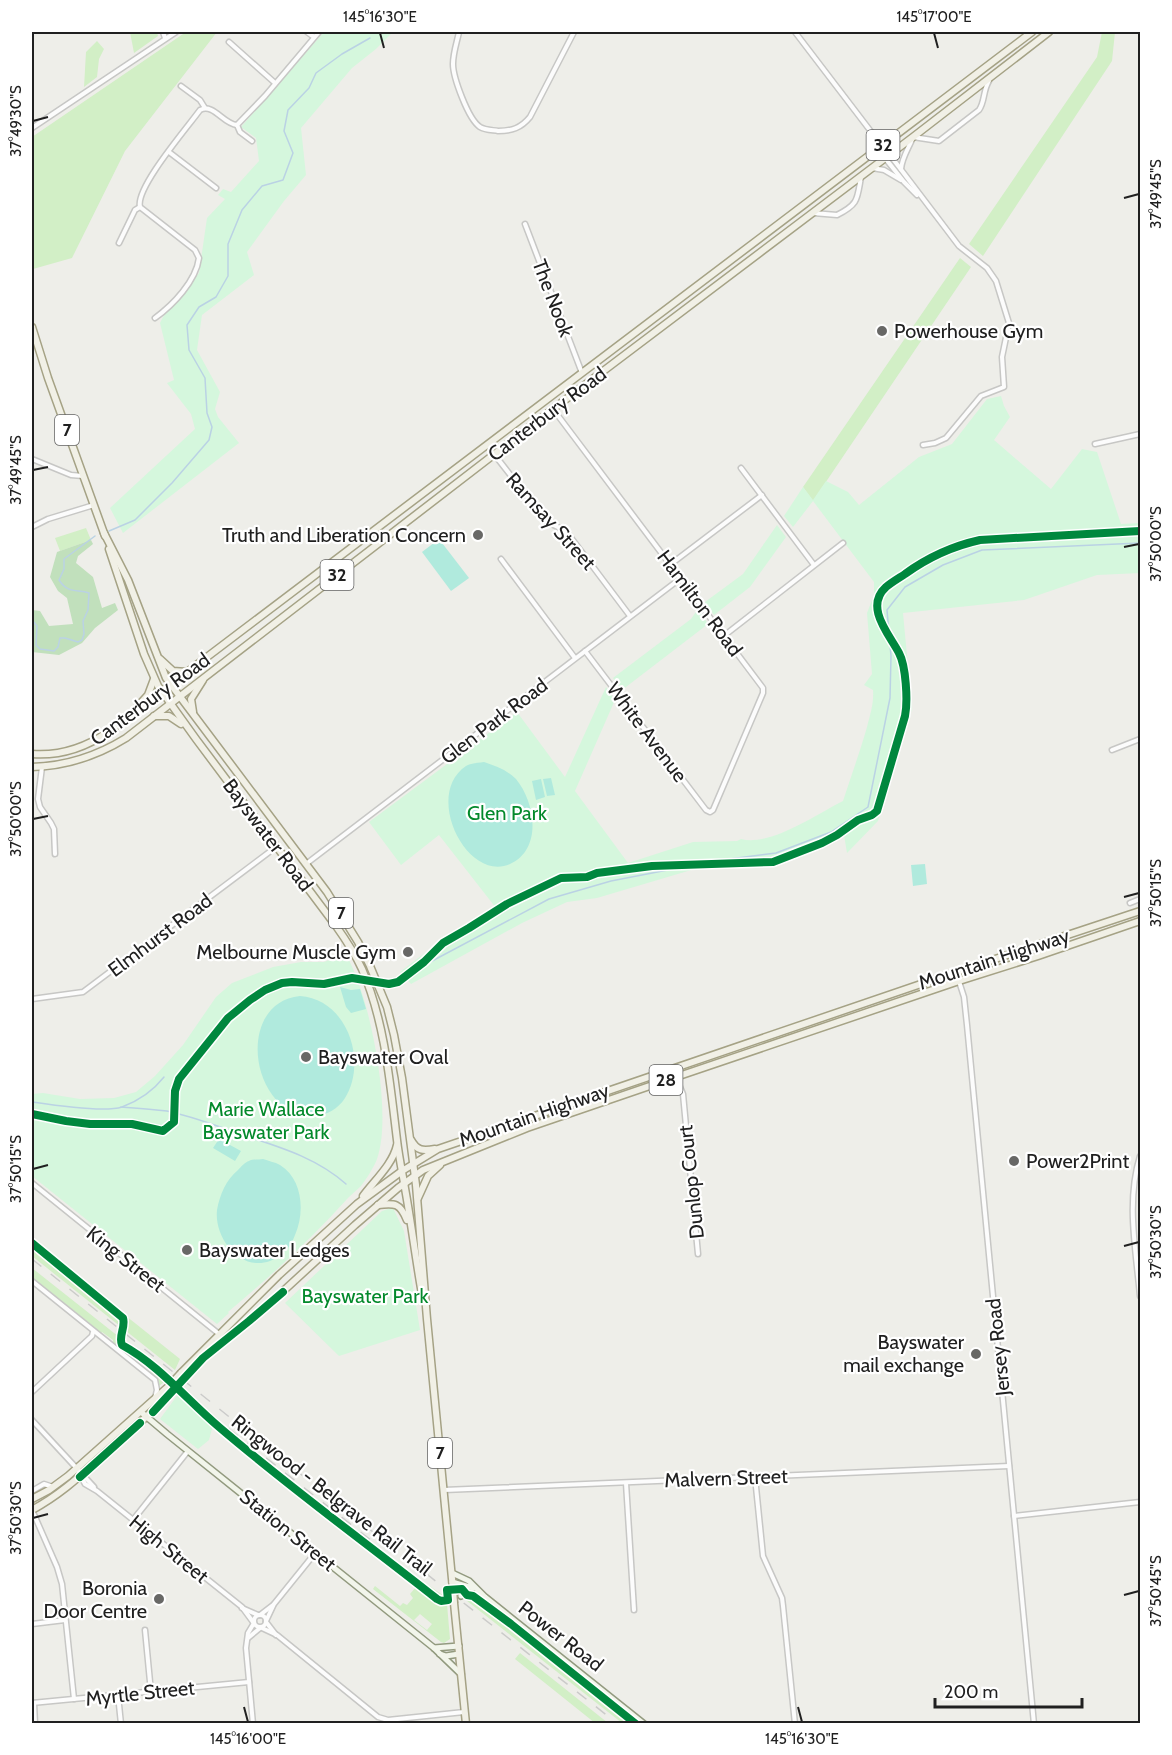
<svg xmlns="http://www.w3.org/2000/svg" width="1172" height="1755" font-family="Cabin,sans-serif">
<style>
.grass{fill:#d2efc6;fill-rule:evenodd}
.forest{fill:#c1e0bc}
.park{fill:#d5f7dd}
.pitch{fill:#b0eadd}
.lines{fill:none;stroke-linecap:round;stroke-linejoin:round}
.stream{stroke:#bad2e4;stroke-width:1.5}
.minor-casing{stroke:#c7c7c5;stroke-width:7}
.secondary-casing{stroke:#929a7f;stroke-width:8}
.primary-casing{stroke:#a5a285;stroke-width:9}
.minor{stroke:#fcfcfc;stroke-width:4}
.secondary{stroke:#f2f5eb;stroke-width:5}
.primary{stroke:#f1f0e6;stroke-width:6}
.rail{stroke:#cbcbca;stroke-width:1.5;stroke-dasharray:12 12;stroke-linecap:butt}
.primary-bridge-casing{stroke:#a5a285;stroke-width:9;stroke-linecap:butt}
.primary-bridge{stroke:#f1f0e6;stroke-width:6}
.cycleway-casing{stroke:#fff;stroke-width:11}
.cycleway{stroke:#00873e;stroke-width:8}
.ticks{fill:none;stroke:#202020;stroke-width:2}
.poi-dot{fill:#686866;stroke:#fff;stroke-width:2}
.labels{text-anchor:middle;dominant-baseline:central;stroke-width:4.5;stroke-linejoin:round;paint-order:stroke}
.shield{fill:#fff;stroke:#636363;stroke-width:1.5}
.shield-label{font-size:18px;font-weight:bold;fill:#202020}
.street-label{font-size:20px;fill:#202020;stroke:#fff}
.poi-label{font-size:20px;fill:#202020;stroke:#fff;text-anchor:start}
.park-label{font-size:20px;fill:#03892b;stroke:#fff}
.neatline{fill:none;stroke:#202020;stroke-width:2}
.ticks-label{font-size:15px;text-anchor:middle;fill:#202020}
</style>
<rect width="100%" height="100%" fill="#eeeee9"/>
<g class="grass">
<polygon points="130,32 157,32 158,36 134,53"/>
<polygon points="186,32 217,32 125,151 72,258 33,269 32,261 32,137"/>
<polygon points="1102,32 1115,32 1112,61 983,256 969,244 1097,57"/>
<polygon points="97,41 104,49 99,59 97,77 84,87 86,52"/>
<polygon points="960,258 971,267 813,501 803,487"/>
<polygon points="86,528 91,540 60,551 55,538"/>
<polygon points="32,1241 180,1359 175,1370 32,1256"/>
<polygon points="32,1268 133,1348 168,1379 159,1386 156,1378 150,1375 150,1369 128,1353 128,1356 113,1345 113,1340 102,1332 101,1334 97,1333 93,1326 32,1277"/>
<path d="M369 1547 438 1601 447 1604 450 1639 444 1643 441 1642 373 1589 375 1586 400 1606 403 1603 407 1605 413 1598 410 1594 416 1587 367 1548ZM420 1614 432 1624 427 1630 414 1620Z"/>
<polygon points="376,1550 376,1549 444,1596 440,1599 438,1598"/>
<polygon points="470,1594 480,1598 638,1723 622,1723 462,1597"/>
<polygon points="520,1653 608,1723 595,1723 515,1659"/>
</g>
<polygon class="forest" points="91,540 93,544 78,556 76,563 93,577 102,608 115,603 118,610 95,628 82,643 59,655 32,652 32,610 40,611 49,626 73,624 67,598 58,591 50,577 57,552"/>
<g class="park">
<polygon points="324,32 393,32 376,49 352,68 301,128 306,175 284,201 247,252 254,275 202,315 197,350 220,392 215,409 218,417 239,443 123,533 110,508 195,429 191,414 167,383 174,380 160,323 163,317 199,273 207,218 225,199 218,195 223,189 231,192 259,161 256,138 241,127"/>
<path d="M1001 396 1004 406 1010 417 994 440 1051 489 1082 449 1097 452 1121 524 1140 523V573L1097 575 1024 600 903 613 912 709 878 821 847 853 844 835 800 858 799 856 777 863 698 868 597 898 567 902 522 923 411 984 400 972 430 949 496 908 439 835 401 865 369 822 517 712 565 777 606 687 615 700 575 791 628 863 693 842 737 841 741 839C770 847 817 814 843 801 851 776 860 752 867 727 870 715 874 703 873 690L864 685 872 674 867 613 874 595V582L813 501 793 527 784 516 803 487 813 500 826 481 848 492 859 505 919 457 952 444 987 399Z"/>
<polygon points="777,525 786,537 750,587 714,615 705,602 743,574"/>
<polygon points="698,609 708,624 622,690 613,678 691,619"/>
<path d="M346 954C350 962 354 970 357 979 373 1019 392 1117 377 1159 375 1165 366 1180 361 1186 357 1190 352 1194 348 1198 311 1239 270 1277 228 1312L229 1313 217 1324 32 1176V1094L43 1093 80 1099 114 1098 136 1092 155 1076 183 1045 216 997 232 983 273 967 301 962H324Z"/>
<polygon points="391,1208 393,1208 404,1231 420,1330 339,1356 285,1303 382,1211"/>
<polygon points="179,1393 213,1425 209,1440 198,1449 160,1419"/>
</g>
<g class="pitch">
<polygon points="439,539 469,578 451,591 422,552"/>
<path d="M484 762C496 766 507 770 516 779 535 802 543 849 510 864 467 883 423 795 466 766 471 763 478 763 484 762Z"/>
<polygon points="551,778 555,795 547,796 543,779"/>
<polygon points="541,779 545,797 536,800 532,781"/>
<polygon points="925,864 927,884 913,886 911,865"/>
<polygon points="340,987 351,990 360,989 366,1009 351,1013 346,1007"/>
<path d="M300 996C347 999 368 1061 345 1098 338 1109 327 1115 315 1116 251 1120 233 1003 300 996Z"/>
<polygon points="219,1139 241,1151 235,1161 213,1148"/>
<path d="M263 1159C268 1161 275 1162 280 1165 303 1179 305 1213 295 1235 291 1247 282 1256 270 1261 240 1272 214 1238 217 1210 220 1194 226 1180 238 1170 241 1167 245 1162 249 1161 252 1159 259 1160 263 1159Z"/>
</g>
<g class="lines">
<g class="stream">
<polyline points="109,531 135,520 172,483 209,440 212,427 207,413 205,378 189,350 187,325 199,307 216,297 228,276 228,244 242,210 262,186 283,180 293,153 284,131 288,110 309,88 316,73 342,54 370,38"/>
<path d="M32 620 37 626 36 645 40 649 54 651 58 647 60 638H65L78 642 82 640 84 634 83 621 88 610 89 593C77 589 68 594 59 580L64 569V559L95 536"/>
<polyline points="417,969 549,899 611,881 714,861 776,853 831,832 868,807 890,698 891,656 887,610 905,587 943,565 982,550 1140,543"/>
<path d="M32 1102C52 1105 103 1113 122 1107 138 1101 153 1091 164 1077"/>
<path d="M121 1107C136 1108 152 1109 167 1111 196 1117 224 1129 252 1138 286 1149 319 1160 346 1184"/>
</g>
<defs>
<g id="minor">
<polyline points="163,32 165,38"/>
<polyline points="307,32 314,37"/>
<path d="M459 32C457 42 453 53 453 64 453 77 468 119 480 127 485 130 492 130 498 131 512 131 521 128 530 117L574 32"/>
<polyline points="795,32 882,146"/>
<polyline points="229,42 275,83"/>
<polyline points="181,86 200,100 205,108"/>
<polyline points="237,125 265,96 319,32"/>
<polyline points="237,125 240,132 252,141"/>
<polyline points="32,128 176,32"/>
<polyline points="169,152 216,188"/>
<polyline points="890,155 959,246 987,268 996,281 1009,323 1002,357 1004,387 981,396 946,438 935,443 923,445"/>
<polyline points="885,158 904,182 917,195"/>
<polyline points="872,168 884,170 901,180"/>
<path d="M901 169C902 157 909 148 913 137L939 141 979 110C985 102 983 90 989 81"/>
<path d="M813 213 837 215C859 204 857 199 861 177"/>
<polyline points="525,224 582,373"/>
<polyline points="119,243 135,210 140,207"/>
<path d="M155 318C173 305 196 281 199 258L195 250 140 207C135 188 187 128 200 110 214 103 223 124 237 125"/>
<polyline points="553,409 763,688 763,693 713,810 710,812 706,810 585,651"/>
<polyline points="1095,444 1140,434"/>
<polyline points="494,454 547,522 562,529 569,535 630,616"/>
<polyline points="32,459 71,475 83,476"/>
<polyline points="741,468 814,565"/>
<polyline points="32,527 48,519 94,505"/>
<polyline points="501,559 575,658"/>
<polyline points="671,564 762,495"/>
<polyline points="725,635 843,543"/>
<polyline points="1112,750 1140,739"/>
<polyline points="42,767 38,799 40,807 51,823 54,829 55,854"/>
<polyline points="306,864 681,578"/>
<polyline points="1130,903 1140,899"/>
<polyline points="956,972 964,997 967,1025 1034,1724"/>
<polyline points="32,999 83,992 276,847"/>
<polyline points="676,1077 683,1094 698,1254"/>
<path d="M1140 1156C1126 1202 1136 1250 1140 1296"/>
<polyline points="32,1183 219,1334"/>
<polyline points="32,1281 155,1380 157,1390 155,1398"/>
<polyline points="32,1392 92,1336 93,1332"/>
<polyline points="32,1420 94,1487"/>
<polyline points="77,1469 85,1484 97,1491 242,1607 253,1622"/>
<polyline points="755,1477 763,1556 782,1598 783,1606 795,1724"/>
<polyline points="626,1483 634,1610"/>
<polyline points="444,1490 1009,1466"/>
<polyline points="32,1491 44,1484 53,1487"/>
<polyline points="32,1510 57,1567 62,1584 74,1699"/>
<polyline points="1014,1516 1140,1502"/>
<polyline points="133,1520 188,1451"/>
<polyline points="242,1608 258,1615"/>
<circle cx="260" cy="1621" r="6"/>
<polyline points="260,1615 273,1605"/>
<polyline points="266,1621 274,1604 316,1552"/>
<polyline points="266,1622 276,1635"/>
<polyline points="32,1624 65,1620"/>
<polyline points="262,1628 277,1635 378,1717 388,1720 464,1712"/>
<polyline points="145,1630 151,1692"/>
<polyline points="248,1638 260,1628"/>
<polyline points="118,1695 121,1724"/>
<polyline points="32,1703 249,1682"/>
<polyline points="34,1703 35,1724"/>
<polyline points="253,1724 246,1648 248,1633 254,1623"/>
</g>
<g id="secondary">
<polyline points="141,1412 167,1434 434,1648 461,1674"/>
<polyline points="452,1573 469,1581 485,1597 644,1724"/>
<polyline points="452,1582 473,1588"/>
<polyline points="461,1596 469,1592 481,1595"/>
<polyline points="434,1648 459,1646"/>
<polyline points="440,1654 446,1656 459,1654"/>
</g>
<g id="primary">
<polyline points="32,327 48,378 105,536"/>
<polyline points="104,533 128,580 166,678 327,892 358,942 370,966 387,1007 394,1035 402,1078 416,1185 427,1319 453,1589"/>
<path d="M109 549 144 654 158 686 196 739 336 926C346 940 355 954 362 969 385 1022 390 1083 397 1140 399 1158 403 1176 406 1194 412 1228 416 1261 422 1294"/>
<polyline points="160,659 173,671 187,672"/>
<polyline points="138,706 148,695 154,679"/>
<polyline points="193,712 191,699 203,680"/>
<polyline points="154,716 169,716 181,724"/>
<path d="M32 754C60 756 85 748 108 732L1032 32"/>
<path d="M32 767C66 766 97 756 126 738L553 409 913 137 1049 32"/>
<polyline points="491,1130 493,1135 495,1135 517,1129"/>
<path d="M411 1140C417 1151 423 1151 435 1149"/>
<path d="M363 1196C374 1181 393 1164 397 1145"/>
<polyline points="418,1198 428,1176 440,1165"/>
<path d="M378 1205C395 1203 400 1203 407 1220"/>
<polyline points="181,1373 279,1275 357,1204 402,1171 438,1149 956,972 1140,911"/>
<polyline points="185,1377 203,1358 267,1306 355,1225 398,1188 423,1170 527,1128 676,1077 959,981 1038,956 1140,921"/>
<polyline points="32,1499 49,1490 68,1476 169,1386"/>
<path d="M32 1510C63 1493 82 1474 108 1451 131 1431 153 1412 173 1390"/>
<polyline points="454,1603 466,1724"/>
</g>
</defs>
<use href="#minor" class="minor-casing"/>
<use href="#secondary" class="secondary-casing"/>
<use href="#primary" class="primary-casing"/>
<use href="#minor" class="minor"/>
<use href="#secondary" class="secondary"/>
<use href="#primary" class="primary"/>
<g class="rail">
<polyline points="32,1259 368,1528 618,1724"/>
<polyline points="192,1397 219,1421 372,1541"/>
</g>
<defs>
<g id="primary-bridge">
<polyline points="169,1386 181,1373"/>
<polyline points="173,1390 185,1377"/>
<polyline points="453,1589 454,1603"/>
</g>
</defs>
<use href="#primary-bridge" class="primary-bridge-casing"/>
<use href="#primary-bridge" class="primary-bridge"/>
<defs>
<g id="cycleway">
<path d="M32 1114 66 1121 90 1124H132L163 1131 174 1122 175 1091 179 1079 228 1018 250 1000 265 990 282 983 292 982 324 984 352 978 389 984 398 982 424 962 443 943 469 928 507 904 561 878 587 877 597 873 652 866 773 862 822 843 837 835 858 820 872 815 877 811 905 716C908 701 906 666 899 653 889 634 864 607 886 587 892 582 899 578 905 574 927 558 953 546 980 540L1140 531"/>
<path d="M32 1243 123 1318C126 1327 118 1336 122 1345 159 1365 187 1400 219 1427 289 1487 365 1542 437 1599L441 1601 448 1600 447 1590 462 1589 467 1595 473 1596 511 1624 636 1724"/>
<polyline points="153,1412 203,1358 249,1321 283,1292"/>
<polyline points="80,1477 140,1423"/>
</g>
</defs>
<use href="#cycleway" class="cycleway-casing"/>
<use href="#cycleway" class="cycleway"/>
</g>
<path class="ticks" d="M380 33 384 48M934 33 938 48M33 121 48 117M1124 198 1139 194M33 470 48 467M1124 547 1139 544M33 819 48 816M1124 897 1139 893M33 1169 48 1165M1124 1246 1139 1242M33 1518 48 1514M1124 1595 1139 1591M244 1707 248 1722M798 1707 802 1722"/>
<g class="poi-dot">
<circle cx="882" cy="331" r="6"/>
<circle cx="478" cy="535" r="6"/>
<circle cx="408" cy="952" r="6"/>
<circle cx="306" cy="1057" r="6"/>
<circle cx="1014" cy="1161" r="6"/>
<circle cx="187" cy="1250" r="6"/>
<circle cx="976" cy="1354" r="6"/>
<circle cx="159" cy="1599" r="6"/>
</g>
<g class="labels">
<g class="shield">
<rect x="866.5" y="130" width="33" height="30" rx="4.5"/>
<rect x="55" y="415" width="24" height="30" rx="4.5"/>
<rect x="320.5" y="560" width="33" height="30" rx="4.5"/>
<rect x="329" y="898" width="24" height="30" rx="4.5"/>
<rect x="649.5" y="1065" width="33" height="30" rx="4.5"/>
<rect x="428" y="1438" width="24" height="30" rx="4.5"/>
</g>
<g class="shield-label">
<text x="883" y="145">32</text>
<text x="67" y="430">7</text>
<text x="337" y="575">32</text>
<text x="341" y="913">7</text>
<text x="666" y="1080">28</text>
<text x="440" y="1453">7</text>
</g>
<g class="street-label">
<text transform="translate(553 298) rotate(69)">The Nook</text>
<text transform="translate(547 414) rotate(-37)">Canterbury Road</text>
<text transform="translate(551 521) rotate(48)">Ramsay Street</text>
<text transform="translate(700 603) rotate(53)">Hamilton Road</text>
<text transform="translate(150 699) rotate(-36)">Canterbury Road</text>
<text transform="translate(494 721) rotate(-37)">Glen Park Road</text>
<text transform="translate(647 732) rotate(53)">White Avenue</text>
<text transform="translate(268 835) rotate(53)">Bayswater Road</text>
<text transform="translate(160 935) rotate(-37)">Elmhurst Road</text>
<text transform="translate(994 959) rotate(-18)">Mountain Highway</text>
<text transform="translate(534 1115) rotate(-19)">Mountain Highway</text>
<text transform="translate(691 1182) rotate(-96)">Dunlop Court</text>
<text transform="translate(126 1259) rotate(38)">King Street</text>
<text transform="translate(998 1347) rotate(-96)">Jersey Road</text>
<text transform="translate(726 1478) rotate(-2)">Malvern Street</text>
<text transform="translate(332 1495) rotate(38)">Ringwood - Belgrave Rail Trail</text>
<text transform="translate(288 1530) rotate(39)">Station Street</text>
<text transform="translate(169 1549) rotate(39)">High Street</text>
<text transform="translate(561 1636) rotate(38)">Power Road</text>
<text transform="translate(140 1693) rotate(-6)">Myrtle Street</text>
</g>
<g class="poi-label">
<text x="894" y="331">Powerhouse Gym</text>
<text x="466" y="535" text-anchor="end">Truth and Liberation Concern</text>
<text x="396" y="952" text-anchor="end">Melbourne Muscle Gym</text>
<text x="318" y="1057">Bayswater Oval</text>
<text x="1026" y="1161">Power2Print</text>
<text x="199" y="1250">Bayswater Ledges</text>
<text x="964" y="1342" text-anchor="end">Bayswater<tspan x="964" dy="23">mail exchange</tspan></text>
<text x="147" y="1588" text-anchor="end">Boronia<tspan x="147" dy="23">Door Centre</tspan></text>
</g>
<g class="park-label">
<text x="507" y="813">Glen Park</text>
<text x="266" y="1109">Marie Wallace<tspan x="266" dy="23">Bayswater Park</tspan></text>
<text x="365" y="1296">Bayswater Park</text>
</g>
</g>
<rect width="1172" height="1755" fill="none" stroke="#ffffff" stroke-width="66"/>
<path d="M935 1698v9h147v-9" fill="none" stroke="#202020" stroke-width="3"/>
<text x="944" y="1698" font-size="18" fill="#202020" stroke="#ffffff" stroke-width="4.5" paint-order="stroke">200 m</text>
<rect x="33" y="33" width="1106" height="1689" class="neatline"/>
<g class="ticks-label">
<text x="380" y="22">145°16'30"E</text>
<text x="934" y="22">145°17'00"E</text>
<text transform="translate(16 121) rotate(-90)" y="5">37°49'30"S</text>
<text transform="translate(1156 194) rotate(-90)" y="5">37°49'45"S</text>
<text transform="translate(16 470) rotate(-90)" y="5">37°49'45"S</text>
<text transform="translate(1156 544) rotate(-90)" y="5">37°50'00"S</text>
<text transform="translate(16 819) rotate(-90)" y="5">37°50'00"S</text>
<text transform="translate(1156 893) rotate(-90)" y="5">37°50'15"S</text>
<text transform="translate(16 1169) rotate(-90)" y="5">37°50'15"S</text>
<text transform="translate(1156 1242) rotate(-90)" y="5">37°50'30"S</text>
<text transform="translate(16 1518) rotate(-90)" y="5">37°50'30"S</text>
<text transform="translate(1156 1591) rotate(-90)" y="5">37°50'45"S</text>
<text x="248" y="1744">145°16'00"E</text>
<text x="802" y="1744">145°16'30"E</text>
</g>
</svg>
